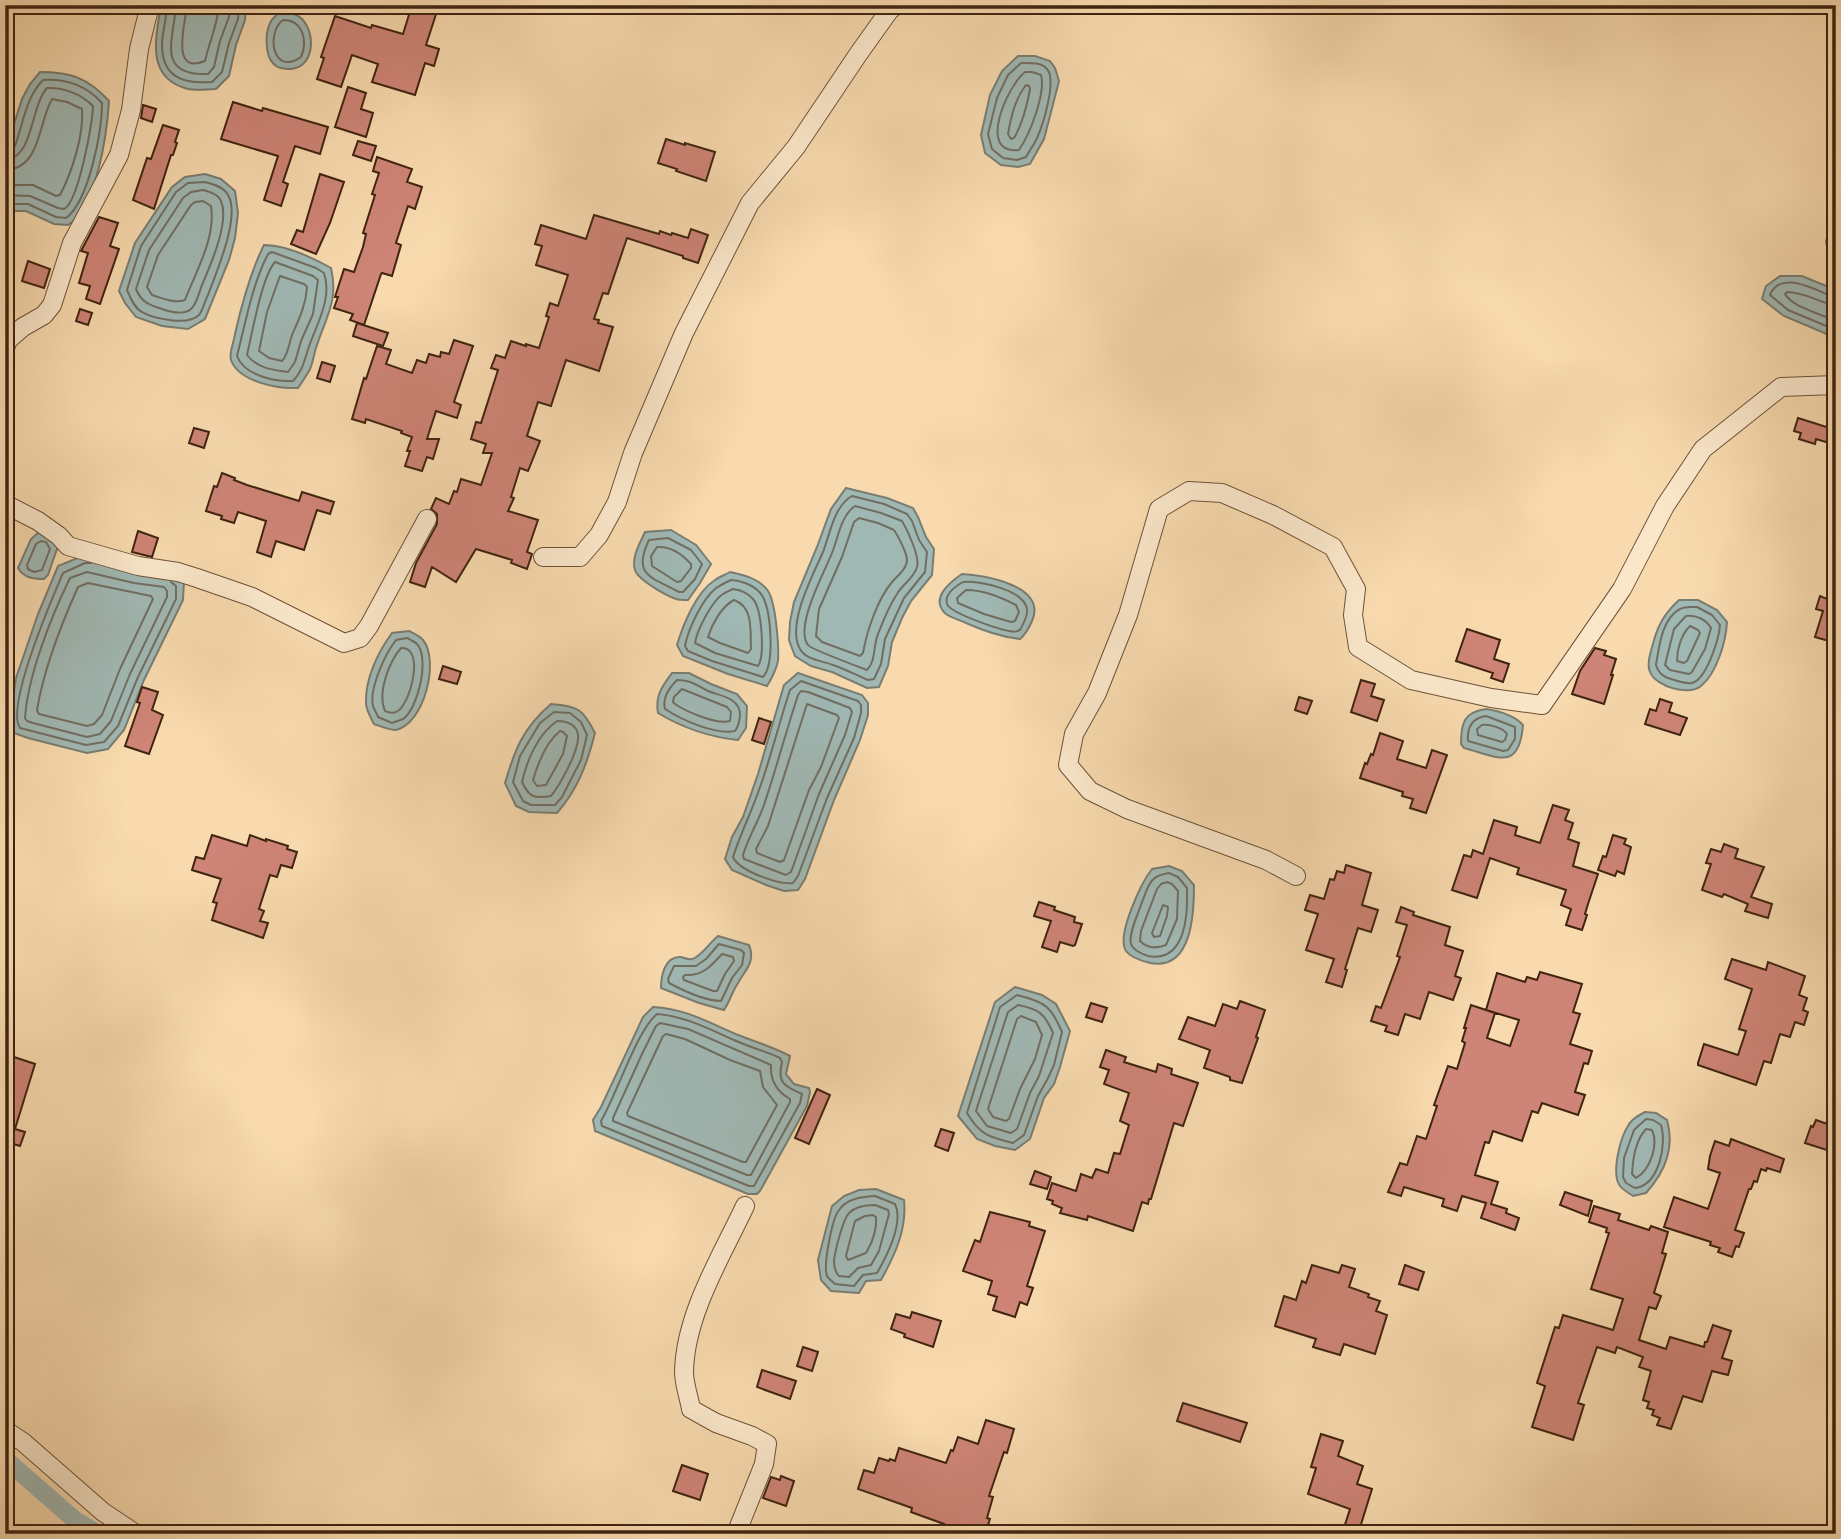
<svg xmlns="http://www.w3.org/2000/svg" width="1841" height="1539" font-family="'Gentium Book Plus',serif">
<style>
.water{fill:#a0b8b4;stroke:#797d72;stroke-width:2}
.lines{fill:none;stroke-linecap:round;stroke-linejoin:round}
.shore{stroke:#706e62;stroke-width:2}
.canal{stroke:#a0b8b4;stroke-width:18}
.building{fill:#ce8476;stroke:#3f2410;stroke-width:2}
.minor-casing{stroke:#6d5238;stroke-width:20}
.minor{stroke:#fae7ca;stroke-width:18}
</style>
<rect width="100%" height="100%" fill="#f8daae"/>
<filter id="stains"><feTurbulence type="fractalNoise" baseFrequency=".00286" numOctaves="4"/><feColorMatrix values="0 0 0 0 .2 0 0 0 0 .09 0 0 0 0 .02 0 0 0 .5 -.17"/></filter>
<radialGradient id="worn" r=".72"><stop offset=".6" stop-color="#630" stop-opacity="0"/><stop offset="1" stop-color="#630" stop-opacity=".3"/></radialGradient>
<g class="water">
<path d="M161 5H246L245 20 236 45 229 76 216 89C207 89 196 91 188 89 145 78 156 38 161 5Z"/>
<path d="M278 13C283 13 290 12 294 14 318 22 319 77 281 68 264 64 264 34 271 21 273 18 276 16 278 13Z"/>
<polygon points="1018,56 1035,56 1050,61 1055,68 1059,81 1044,139 1030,164 1018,167 1001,165 985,153 981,135 990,95 1002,71"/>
<path d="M40 72C71 72 88 78 109 101 107 133 97 208 68 225L54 224 26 211H5V153L22 99 30 84Z"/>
<polygon points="205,174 221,179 235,191 238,213 235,238 229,260 205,319 188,329 162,326 136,317 125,303 119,291 135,243 172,187 185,177"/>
<polygon points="1836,194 1836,261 1830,259 1826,242"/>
<path d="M264 245C285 245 313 258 331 268 339 301 325 319 316 348 314 354 313 362 310 369 307 375 302 382 298 388 278 389 239 382 231 360 229 352 234 342 235 334 242 303 250 273 264 245Z"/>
<polygon points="1780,276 1802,276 1836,290 1836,338 1784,316 1762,299 1766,286"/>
<polygon points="846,488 887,498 913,508 918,517 926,537 934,549 932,575 911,601 902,618 892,642 888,666 879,687 867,688 832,672 811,666 795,656 789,640 790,622 794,602 817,547 831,509"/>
<path d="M671 530 696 545 711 564 700 583 688 600C684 600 679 600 676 599 667 596 638 580 635 570 631 558 640 543 645 532Z"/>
<path d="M39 532 58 546 48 575 44 579C33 579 24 578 18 568L31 539Z"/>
<polygon points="85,555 184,581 183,600 144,680 124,730 108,749 87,753 28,738 14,733 9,723 16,678 38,614 58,566"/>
<path d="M730 572C744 575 760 579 768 591 776 603 779 647 778 661 776 670 772 678 767 686L728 674 683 656 677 645C683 625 696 592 715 580 719 577 725 575 730 572Z"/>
<path d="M962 574C984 575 1048 586 1032 621 1029 628 1026 634 1020 639 1001 637 984 631 966 623 960 620 951 618 946 614 929 599 950 582 962 574Z"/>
<path d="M1679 600H1698L1717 610 1727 622C1726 641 1717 673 1701 686 1689 696 1656 687 1650 672 1646 662 1652 649 1654 640 1659 623 1666 612 1679 600Z"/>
<path d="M409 631C413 633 420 636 423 640 440 661 424 725 395 730 389 730 380 726 374 724 371 718 366 710 366 703 365 679 378 652 392 633Z"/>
<path d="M672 673H689L711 684 737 694 747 706 746 728 738 740C709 737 683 728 658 713 655 695 662 687 672 673Z"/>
<polygon points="798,673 862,695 868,703 868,715 860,740 834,800 805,879 798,890 784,891 766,885 732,870 725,859 732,837 743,817 758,774 784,685"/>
<path d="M551 704C578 706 583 709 595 733 587 764 578 789 557 813L529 812 516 806 505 783C515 749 523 728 551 704Z"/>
<path d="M1486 709C1499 711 1514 715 1523 725 1519 772 1498 757 1464 748L1461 744C1461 723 1464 712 1486 709Z"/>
<path d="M1169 866 1182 871 1194 885C1194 914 1192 971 1150 963 1142 961 1131 958 1126 951 1116 936 1141 883 1152 869Z"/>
<path d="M718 936 749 945C756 962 745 970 738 983 732 992 730 1001 724 1010L699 1003 661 988C661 975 665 956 681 957 685 958 688 960 692 959 700 958 711 941 718 936Z"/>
<polygon points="1015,987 1042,995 1056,1004 1070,1031 1060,1067 1054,1084 1044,1098 1030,1139 1015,1150 995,1146 977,1139 958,1116 995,1002"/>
<path d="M653 1007C687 1009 707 1022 738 1035 756 1042 773 1047 790 1056L786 1074 794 1084 809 1088 810 1092 807 1106 760 1191 757 1194H748L595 1131 593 1120 601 1107 643 1017Z"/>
<path d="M1645 1112 1656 1113 1667 1120C1675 1148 1665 1172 1646 1193L1633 1196C1629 1193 1623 1190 1620 1186 1611 1174 1620 1138 1628 1126 1631 1119 1639 1115 1645 1112Z"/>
<path d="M876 1189 904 1200C907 1229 895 1255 881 1280L866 1281 859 1293 831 1291 821 1280 818 1260 832 1206 844 1196 859 1190Z"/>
</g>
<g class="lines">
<g class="shore">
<path d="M167 5C167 18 162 32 162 45 162 78 184 84 212 82L222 72 229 43 238 19 239 5"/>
<path d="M176 5C174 39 155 76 208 74L214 67 220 41 229 17 230 5"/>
<path d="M187 5C186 21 169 76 205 61 209 43 218 23 219 5"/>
<path d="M283 20C303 20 308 41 301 57 272 77 266 32 283 20Z"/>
<path d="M1021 63C1029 63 1041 62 1047 69 1057 80 1043 125 1037 138 1034 145 1029 151 1026 157L1017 160 1003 158 992 149 988 134 997 98 1008 75Z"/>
<path d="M1025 72H1032L1041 75C1046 93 1030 134 1019 150 976 155 1008 85 1025 72Z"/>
<path d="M1026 85 1029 86 1030 89C1027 106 1023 123 1014 138L1011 139 1008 134C1011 117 1015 99 1026 85Z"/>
<path d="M5 151 10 150 15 146C23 124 26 97 43 80 66 78 87 86 102 103 102 131 89 201 66 218L56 217 28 204H5"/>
<path d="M5 160C34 158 30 107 47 88 63 87 81 94 93 106 93 122 78 203 64 209 62 209 60 208 58 208L30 196 5 195"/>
<path d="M5 170C41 169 38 123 52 99L67 102 82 109C84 135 72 172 60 195L56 196 33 185H5"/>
<path d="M205 182C213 184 224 187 228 195 241 216 216 273 208 295 205 300 203 310 199 315 188 326 154 319 142 312 134 308 130 297 127 290L141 246 176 192 188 183Z"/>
<path d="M203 190C210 192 218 194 221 201 230 222 210 266 202 285 199 292 197 304 191 309 183 316 167 311 159 308 147 304 141 301 136 289L149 250 183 198 191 192Z"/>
<path d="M203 201 211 206C216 238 196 271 185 300 175 304 162 298 152 295L147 287 158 255 191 205 195 202Z"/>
<path d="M272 252 316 268 324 273C332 296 319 320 311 341 305 356 304 370 293 381 274 382 244 375 237 356 246 321 252 285 268 254Z"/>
<path d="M275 262 313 276 318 280 313 314 301 341 295 362 288 372C272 370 257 368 247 355 252 334 262 276 275 262Z"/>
<path d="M280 276 304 284 307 287C306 305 299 319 292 335 289 344 288 355 282 361L269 358 259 351 267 312Z"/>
<path d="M1836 296H1831C1814 289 1780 270 1770 295L1788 310 1836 330"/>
<path d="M1836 305C1818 303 1806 292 1787 292L1785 294C1792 307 1821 314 1836 321"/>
<path d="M852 496 884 504 907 514 912 521 919 540 927 552 925 572 904 598 885 639 881 664 874 679 868 680C856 675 845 669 833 665 823 661 806 660 800 649 786 625 813 575 823 552 830 534 834 506 852 496Z"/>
<path d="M855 506 881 513 902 521C908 531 920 557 917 567 914 578 902 585 897 594 889 606 883 621 878 634 873 646 876 661 867 670 859 667 811 649 808 645 794 627 825 571 832 553 838 538 841 515 855 506Z"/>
<path d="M859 518 878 523 894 530C898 536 907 553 907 560 907 569 897 576 892 582 877 600 867 631 863 653L860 656 822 642 816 636 819 609 842 557 854 522Z"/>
<path d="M668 538 691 550 702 564 695 579 683 592H679C651 577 632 575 649 540Z"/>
<polygon points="41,541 46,542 50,549 42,570 34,572 28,569 27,565 36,544"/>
<path d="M657 547C671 546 682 554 691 564V568L681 581 677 582 652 566 651 556Z"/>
<path d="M91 563H85L63 573C52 599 5 706 20 728L86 745 104 742 118 726 138 677 176 599V586L171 582"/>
<path d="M87 572 134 583 164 587 167 591V597L130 674 111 721 100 734 87 737 33 723 27 721 25 718C28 675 51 617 70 578Z"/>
<path d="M731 580C743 581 757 586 763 597 771 613 775 664 763 677L712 661 688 651 685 646C688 629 702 600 715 589 720 585 725 583 731 580Z"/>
<path d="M963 582C979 580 1024 590 1027 609 1028 617 1023 624 1020 630 1015 632 1015 632 1009 631 998 629 950 613 947 604 944 594 956 586 963 582Z"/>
<path d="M88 583 151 596 153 599 120 669 102 715 94 724 87 726 39 714 37 710C44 668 60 627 78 587Z"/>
<path d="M733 589C741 590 748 593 753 599 762 609 765 656 758 666L715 653 695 643C697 630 712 601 723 594 724 593 731 590 733 589Z"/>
<path d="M966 590C984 590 1000 597 1016 605L1019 612 1015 621 1011 622 984 614 958 603 957 598Z"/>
<path d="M734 600C754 607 750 631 751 649L748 653 720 643 708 637C712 624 722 606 734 600Z"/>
<path d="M1697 607 1712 615 1720 625C1719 638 1707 679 1692 683 1686 684 1677 681 1671 679 1663 677 1658 673 1656 665 1659 647 1662 618 1680 609 1685 606 1692 607 1697 607Z"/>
<path d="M1686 616C1696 615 1706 619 1711 628L1705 649 1692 672 1689 674 1670 670 1665 665 1674 629Z"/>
<path d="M1690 626 1698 630 1700 633 1687 661 1684 663 1677 661C1677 649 1681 635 1690 626Z"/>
<path d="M407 638C409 639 415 642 417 644 430 658 418 709 403 719 401 720 394 722 392 723L378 717C377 713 374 710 373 706 369 689 385 654 396 640Z"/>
<path d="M401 648C426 646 410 707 396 712 391 714 389 712 385 711 377 693 389 662 401 648Z"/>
<path d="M677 680C691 680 696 685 708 691 721 696 741 698 740 716 739 722 739 726 735 731 715 735 682 720 665 709 662 698 669 688 677 680Z"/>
<path d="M801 681 858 701 861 705V713L854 738 827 798 798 876 793 883C779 885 739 871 733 857 740 835 751 813 759 790 771 757 779 723 790 690Z"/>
<path d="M682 689 727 707 731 712 730 721C717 725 687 712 675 704L673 702 674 697Z"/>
<path d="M801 691 808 692 850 708 852 712 845 735 819 794 791 872 786 875 744 859 743 855C748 838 758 822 764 805 776 769 786 732 798 695Z"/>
<polygon points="807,704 837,715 839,718 821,767 809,790 784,860 780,862 757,853 756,849 768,826"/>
<polygon points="554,712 570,713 581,722 587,735 581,760 562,797 555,805 531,805 523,801 513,782 520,756 540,723"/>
<path d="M1486 716 1515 727V739L1508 750 1503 751 1468 741C1467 727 1472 718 1486 716Z"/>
<path d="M557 721C566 721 577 724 578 735 580 749 560 785 551 796 534 799 529 797 522 782 527 760 538 734 557 721Z"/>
<path d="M1482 725C1490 724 1503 728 1507 734L1505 740 1502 742 1478 735 1477 729Z"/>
<path d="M560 731 563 732 567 736 563 754 546 785 537 786 533 780C538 763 546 742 560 731Z"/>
<path d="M1169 873 1178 877 1187 888C1188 914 1186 963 1148 956 1142 954 1133 950 1131 944 1128 934 1139 912 1142 902 1149 885 1149 876 1169 873Z"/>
<path d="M1167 882 1172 884 1178 891 1177 919 1166 945C1156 949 1147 948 1140 941L1141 931 1157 889 1161 884Z"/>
<polygon points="1163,905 1168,907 1167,916 1160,936 1154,937 1152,933"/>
<path d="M719 944 741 950 744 953 742 965 732 978 721 1001C705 1001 684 991 669 983L668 979 674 966H696L706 959Z"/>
<path d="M722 954 733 957 734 961 725 974 717 991H713L684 980 683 977 685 975C703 976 711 966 722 954Z"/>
<path d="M1017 995C1045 1002 1051 1006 1062 1032L1054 1065 1047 1080 1038 1096 1024 1135 1013 1143C989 1137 980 1135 967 1113L1000 1007Z"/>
<path d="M1018 1005C1039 1009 1045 1014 1053 1033L1039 1076 1030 1093 1017 1129 1011 1133 987 1126 976 1111 1008 1012Z"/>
<path d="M657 1014C685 1016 709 1029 734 1040 749 1047 765 1051 780 1058L782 1062C777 1083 784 1086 802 1094L800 1103 754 1186H749L602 1126 601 1121C617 1094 637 1030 657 1014Z"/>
<polygon points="1021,1016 1036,1022 1042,1035 1035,1059 1020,1089 1009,1119 1006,1121 993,1117 988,1109 1017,1019"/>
<path d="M660 1023 688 1029 771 1065C770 1080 776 1091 790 1099V1102L751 1175H747L613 1121V1118L642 1054 656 1026Z"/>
<polygon points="666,1034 685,1039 730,1060 760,1071 763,1087 777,1105 746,1162 743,1162 628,1116 627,1113 663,1036"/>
<path d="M1646 1119 1653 1120 1661 1125C1667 1145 1659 1185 1635 1188L1626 1183 1623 1177 1624 1158 1634 1130Z"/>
<path d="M1646 1129 1652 1130C1659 1145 1650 1170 1636 1178L1632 1174C1633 1159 1635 1141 1646 1129Z"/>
<path d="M875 1196 895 1204C904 1222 887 1256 877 1273L863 1275 854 1286 835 1284C833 1282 828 1278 827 1276 823 1265 832 1219 839 1210 847 1198 862 1197 875 1196Z"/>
<path d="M875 1205 888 1210 889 1214 879 1251 871 1265 858 1268 849 1277 839 1276C835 1272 834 1267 834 1261 835 1251 843 1219 849 1213 856 1206 866 1205 875 1205Z"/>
<path d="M873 1215 876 1217C877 1229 872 1243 866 1253L848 1260 846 1256 855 1221 865 1216Z"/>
</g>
<polyline class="canal" points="5,1459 75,1520 98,1534"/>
</g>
<g class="building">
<polygon points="412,5 439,5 426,45 439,49 434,66 425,63 415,95 372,82 378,64 352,55 341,87 317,79 324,58 321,57 335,16 371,28 372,25 403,34"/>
<polygon points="348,87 366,93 361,109 373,113 366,137 335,127"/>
<polygon points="233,102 262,111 263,108 328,127 320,154 295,146 283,182 288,184 281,206 264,200 278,156 221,139"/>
<polygon points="143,105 156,109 152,122 141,118"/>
<polygon points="163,125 179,130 175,142 177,143 173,155 171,155 154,209 133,200 147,158 151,159"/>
<polygon points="666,139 685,145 685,143 715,152 706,181 676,171 677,169 658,163"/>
<polygon points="358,141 376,146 371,161 353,155"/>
<polygon points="377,157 412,169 407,182 422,187 415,209 408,206 396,243 401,245 392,276 382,273 381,274 364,325 350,320 353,314 334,308 338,297 335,297 344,269 354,272 363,247 366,234 363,233 375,195 372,194 379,173 373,171"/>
<polygon points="320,174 344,182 330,223 316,254 291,244 297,230 303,232"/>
<polygon points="594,215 659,234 660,231 671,235 672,233 688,238 691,229 708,235 698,263 683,258 683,256 627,238 608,294 603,293 594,319 599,320 598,323 613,327 599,371 566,360 551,406 538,402 527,436 540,441 528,471 520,468 511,497 514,498 508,511 538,520 527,552 532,554 527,569 511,563 512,560 476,549 456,582 432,567 425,587 410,582 416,563 437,524 437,514 431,509 436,498 449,504 454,491 457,492 461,479 481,485 492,453 483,453 486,444 471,439 476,422 481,423 498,370 491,368 496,355 505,358 511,341 526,346 526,344 539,348 549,317 546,316 550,303 558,306 568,275 536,265 542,246 535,244 541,225 586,239"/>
<polygon points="99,217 118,223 110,246 119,249 100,304 86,299 90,286 79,283 88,253 81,251"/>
<polygon points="28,261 50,269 44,288 22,281"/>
<polygon points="80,309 92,313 88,325 76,321"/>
<polygon points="357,323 388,333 383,346 353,336"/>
<polygon points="454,340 473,346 454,402 461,405 457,418 436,411 427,439 439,439 433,459 427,457 422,471 405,466 410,451 407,451 412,437 401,433 402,431 366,419 365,423 352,419 364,378 366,379 377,346 391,350 386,364 412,373 417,360 426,363 429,354 440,357 441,352 449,354"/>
<polygon points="322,362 335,366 330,382 317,378"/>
<polygon points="1798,418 1836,430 1836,445 1816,439 1815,444 1799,439 1801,433 1794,431"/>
<polygon points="194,428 209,432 204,448 189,443"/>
<polygon points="222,473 235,478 234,480 247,485 299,501 302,492 334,502 330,514 317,510 304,550 276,541 271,557 257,552 266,521 238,512 234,523 221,519 222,516 206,511 214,486 217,487"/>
<polygon points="138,531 158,538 152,557 132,552"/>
<polygon points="1833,580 1836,580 1836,620 1829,641 1815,637 1823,611 1816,609 1820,596 1827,599"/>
<polygon points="1467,629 1500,640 1494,659 1509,664 1503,682 1491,678 1493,673 1456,661"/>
<polygon points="1595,648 1606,651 1604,655 1616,659 1611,675 1613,675 1604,704 1572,694 1580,671"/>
<polygon points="443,666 461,672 457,684 439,679"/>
<polygon points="1361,680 1375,684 1371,696 1384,700 1377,721 1351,712"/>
<polygon points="142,687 158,692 152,710 163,715 149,754 125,746 140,703 137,702"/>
<polygon points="1299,697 1312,701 1307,714 1295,710"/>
<polygon points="1660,699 1672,703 1669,712 1687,718 1680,735 1645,724 1650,709 1656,711"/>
<polygon points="759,718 771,722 764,744 752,740"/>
<polygon points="1380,733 1403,741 1397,759 1426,768 1432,750 1447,755 1426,813 1410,808 1413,799 1402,796 1403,792 1360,778 1365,763 1367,764 1371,754 1373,755"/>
<polygon points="1553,805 1569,810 1565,820 1573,823 1568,839 1579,843 1573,866 1598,874 1588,904 1585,914 1587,915 1582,930 1566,925 1571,909 1561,905 1566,890 1517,874 1519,868 1490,858 1477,898 1452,890 1464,855 1471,857 1473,850 1483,854 1494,820 1517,827 1515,835 1540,843"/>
<polygon points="212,835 247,846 250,835 266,841 266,839 288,846 287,849 297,852 292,868 281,865 277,877 270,875 259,909 264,911 260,921 268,923 263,938 212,920 217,903 213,902 221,879 192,870 196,857 204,859"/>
<polygon points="1613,835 1626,839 1624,844 1631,847 1624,874 1617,871 1615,876 1598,870 1603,856 1606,857"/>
<polygon points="1724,844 1738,849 1735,858 1764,867 1751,897 1772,904 1768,918 1745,911 1748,904 1724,894 1722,897 1702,890 1711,864 1706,863 1711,849 1721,852"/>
<polygon points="1346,865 1371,873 1362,905 1378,910 1371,932 1358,928 1345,969 1347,970 1342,987 1326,982 1334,959 1306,950 1318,914 1305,910 1310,895 1324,899 1330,879 1334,880 1337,871 1344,873"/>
<polygon points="1039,902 1055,907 1054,910 1075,917 1074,922 1082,924 1075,945 1073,946 1060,942 1057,952 1042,947 1051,921 1034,916"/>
<polygon points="1401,907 1414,912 1413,915 1450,927 1445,945 1463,951 1455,976 1461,978 1453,1000 1429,992 1420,1019 1405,1014 1398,1035 1385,1031 1387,1026 1371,1021 1376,1006 1381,1008 1400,957 1397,956 1407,925 1396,922"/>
<polygon points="1732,959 1766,970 1768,962 1805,976 1799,995 1807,998 1803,1010 1808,1012 1804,1025 1795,1022 1790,1037 1780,1034 1771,1063 1764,1061 1756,1085 1698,1065 1698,1063 1704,1044 1738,1055 1746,1031 1739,1029 1752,989 1725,979"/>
<polygon points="1540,972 1582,984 1573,1012 1580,1014 1570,1044 1592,1051 1588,1064 1584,1063 1575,1092 1585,1095 1578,1115 1542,1103 1538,1113 1532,1111 1522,1141 1493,1131 1489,1143 1485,1142 1475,1175 1498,1182 1491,1204 1507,1209 1506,1213 1519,1218 1515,1230 1481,1218 1486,1203 1462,1196 1457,1211 1442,1206 1444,1199 1404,1187 1401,1196 1388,1192 1400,1163 1407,1165 1417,1136 1426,1139 1437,1106 1434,1105 1448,1066 1457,1069 1465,1043 1462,1041 1466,1028 1464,1028 1471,1005 1495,1013 1487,1038 1510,1046 1519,1020 1486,1010 1497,973 1525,982 1527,977 1537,980"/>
<polygon points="1240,1001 1265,1010 1256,1037 1258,1038 1242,1083 1230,1080 1230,1077 1204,1068 1210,1050 1179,1039 1188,1017 1215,1026 1223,1004 1237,1009"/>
<polygon points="1091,1003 1107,1008 1102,1022 1086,1017"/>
<polygon points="1106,1050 1126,1057 1124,1062 1156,1072 1158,1064 1172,1069 1171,1074 1198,1083 1183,1126 1174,1123 1151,1199 1149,1199 1148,1204 1142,1202 1133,1231 1088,1216 1087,1220 1060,1213 1062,1208 1052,1204 1053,1201 1047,1199 1052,1183 1076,1191 1081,1174 1092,1178 1096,1169 1108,1173 1114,1153 1120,1154 1129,1125 1120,1121 1129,1093 1104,1084 1109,1070 1100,1067"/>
<polygon points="5,1054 35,1064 15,1129 25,1132 20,1146 10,1143 8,1149 5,1149"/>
<polygon points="817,1089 830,1095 809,1144 795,1138"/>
<polygon points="1816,1120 1836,1127 1836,1153 1805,1143 1811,1126 1813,1127"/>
<polygon points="941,1129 954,1133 948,1151 935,1146"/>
<polygon points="1731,1139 1784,1159 1780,1172 1767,1168 1766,1171 1761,1169 1757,1182 1754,1181 1751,1189 1749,1189 1735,1230 1744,1233 1739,1247 1736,1246 1732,1257 1718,1252 1720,1248 1710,1245 1711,1242 1664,1227 1674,1197 1708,1209 1720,1173 1708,1169 1710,1156 1715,1141 1729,1146"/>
<polygon points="1035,1171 1051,1177 1047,1189 1030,1184"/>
<polygon points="1565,1192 1592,1201 1588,1216 1560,1205"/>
<polygon points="1594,1206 1620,1214 1618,1220 1649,1230 1651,1226 1668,1232 1662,1253 1666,1254 1654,1293 1661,1296 1656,1309 1649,1307 1639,1340 1666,1349 1670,1337 1704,1347 1705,1342 1707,1342 1713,1325 1731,1331 1722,1358 1732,1361 1728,1375 1712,1371 1702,1402 1683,1396 1671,1429 1657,1425 1660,1418 1652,1415 1654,1410 1647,1408 1649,1402 1643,1400 1651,1371 1639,1367 1643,1357 1617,1347 1615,1353 1597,1347 1578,1403 1584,1405 1573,1440 1532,1427 1545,1386 1537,1383 1555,1327 1559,1328 1563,1315 1613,1330 1623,1299 1591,1289 1609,1233 1606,1232 1607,1228 1589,1222"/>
<polygon points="990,1212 1030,1222 1029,1226 1045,1231 1027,1286 1033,1288 1027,1305 1020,1302 1015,1317 993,1310 997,1297 988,1294 992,1281 963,1271 975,1240 980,1242"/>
<polygon points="1312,1265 1339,1273 1342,1265 1355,1269 1349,1287 1369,1294 1368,1297 1380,1301 1376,1311 1387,1315 1375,1354 1344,1344 1340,1355 1313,1347 1316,1339 1275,1326 1284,1296 1296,1300 1302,1281 1306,1283"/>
<polygon points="1405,1265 1424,1272 1418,1290 1399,1284"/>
<polygon points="912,1312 941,1321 933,1347 904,1337 905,1334 891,1329 896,1314 910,1318"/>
<polygon points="803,1347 818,1352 812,1371 797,1366"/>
<polygon points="762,1370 796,1381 790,1399 757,1387"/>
<polygon points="1183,1403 1247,1423 1240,1442 1177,1421"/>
<polygon points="986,1420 1014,1429 1007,1453 1004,1452 989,1496 993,1497 987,1518 990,1519 985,1534 960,1534 943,1528 944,1524 911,1512 912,1508 858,1489 864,1470 874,1473 879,1458 889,1461 890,1459 895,1461 899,1448 946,1463 951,1450 953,1451 958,1437 978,1444"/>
<polygon points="1321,1434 1343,1441 1338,1456 1363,1466 1357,1484 1372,1489 1358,1534 1342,1534 1350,1509 1308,1494 1316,1468 1311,1467"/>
<polygon points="682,1465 708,1474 700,1500 673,1491"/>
<polygon points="781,1476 794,1481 786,1506 763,1498 771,1477 780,1480"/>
</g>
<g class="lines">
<defs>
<g id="minor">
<polyline points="5,348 8,340 23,327 44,315 52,305 72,243 119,155 131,110 139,49 150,5"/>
<polyline points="5,504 38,521 59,536 68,546 138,566 178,572 197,578 252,597 344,643 360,638 369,626 427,519"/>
<polyline points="543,557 580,557 599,535 617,502 633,453 684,333 750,203 796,147 859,53 889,11 896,5"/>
<polyline points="1296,876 1266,860 1127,809 1090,791 1068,765 1074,734 1097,693 1128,615 1159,509 1189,491 1222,493 1273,515 1333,547 1356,589 1353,615 1358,647 1411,680 1491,698 1542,705 1622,589 1665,506 1703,449 1781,387 1836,385"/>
<polyline points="5,1430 23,1442 103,1512 136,1534"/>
<path d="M736 1534 764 1464 767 1444 752 1436 716 1423 691 1409C689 1397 684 1384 684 1372 685 1315 721 1257 745 1206"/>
</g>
</defs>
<use href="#minor" class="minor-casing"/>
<use href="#minor" class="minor"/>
</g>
<rect width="1841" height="1539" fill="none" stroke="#f8daae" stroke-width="28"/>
<rect x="7" y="7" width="1827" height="1525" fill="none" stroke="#3f2410" stroke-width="3.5"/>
<rect x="14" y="14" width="1813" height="1511" fill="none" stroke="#3f2410" stroke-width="2"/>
<rect width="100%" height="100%" filter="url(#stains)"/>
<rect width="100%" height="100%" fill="url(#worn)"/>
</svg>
